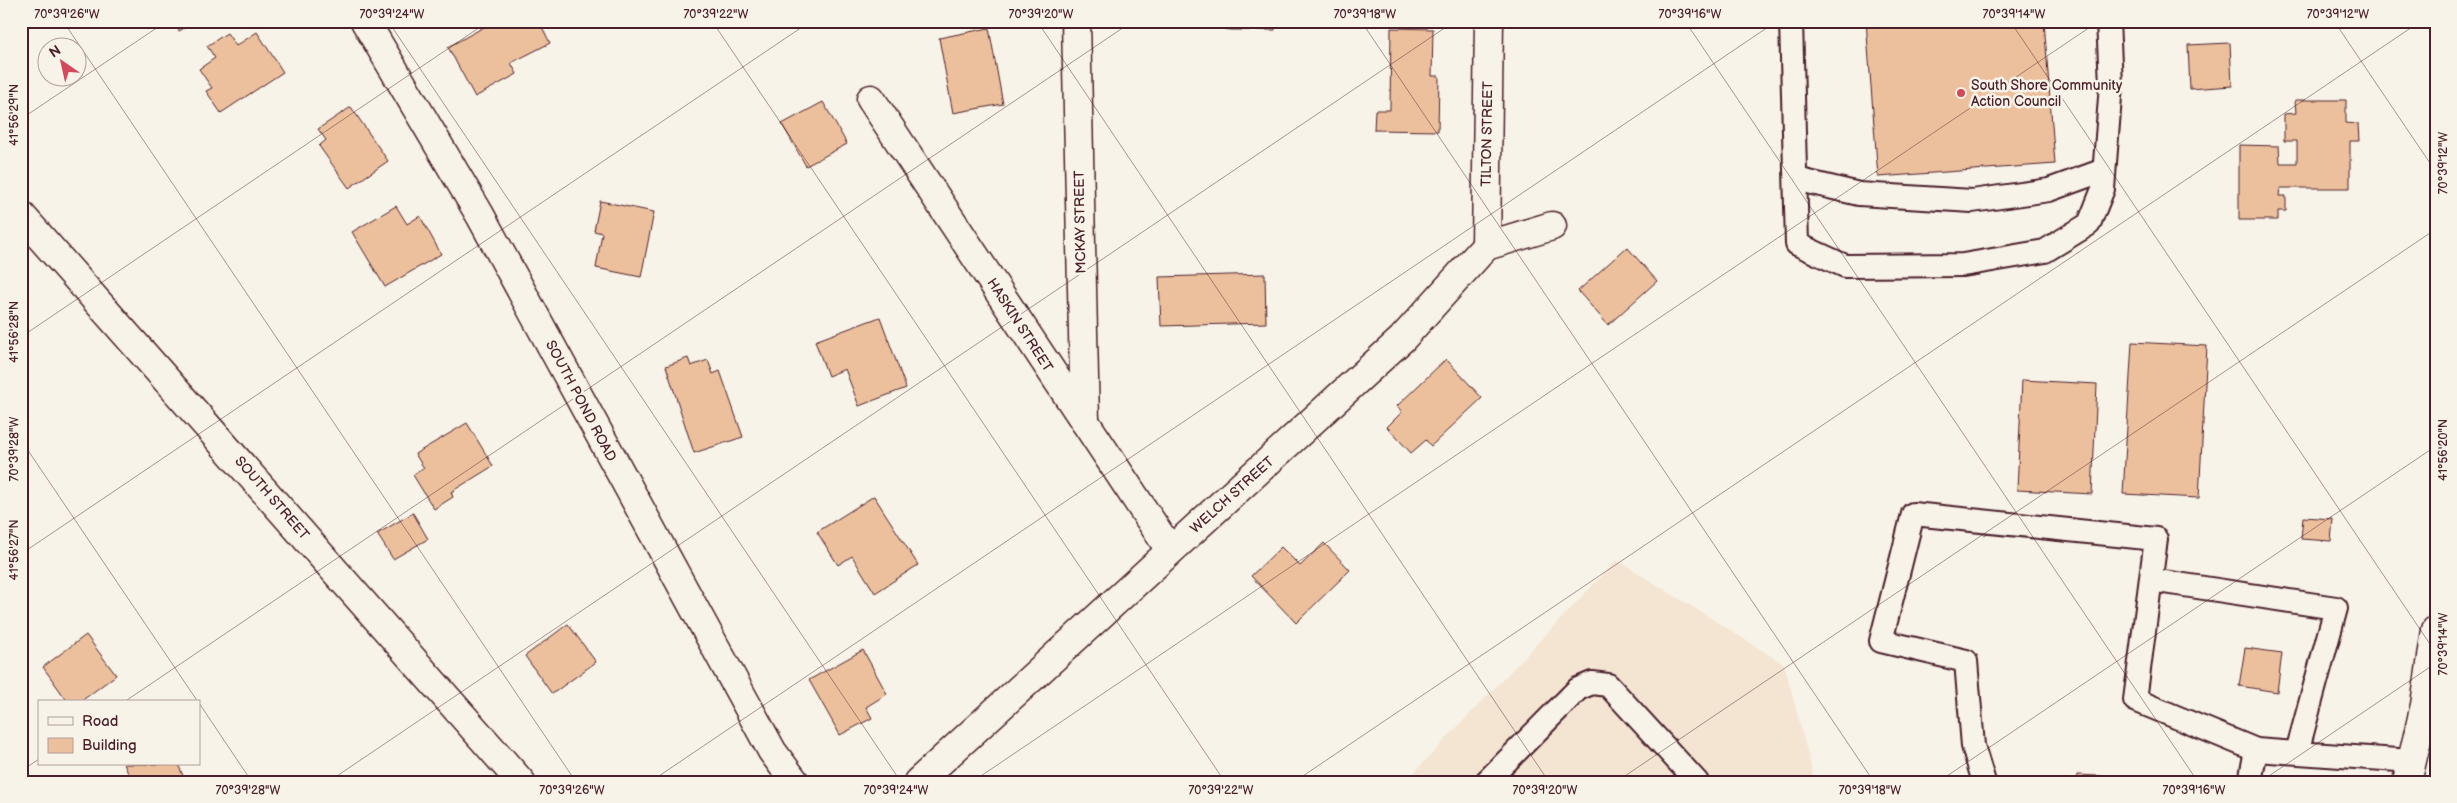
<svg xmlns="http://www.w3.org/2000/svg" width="2457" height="803" font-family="'Balsamiq Sans',sans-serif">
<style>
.built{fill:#f4e4d2}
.building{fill:#edc09d;stroke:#4a1f2b}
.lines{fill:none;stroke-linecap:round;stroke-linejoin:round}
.lane-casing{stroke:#4a1f2b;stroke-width:26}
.street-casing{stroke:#4a1f2b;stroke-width:31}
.secondary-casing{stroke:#4a1f2b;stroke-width:31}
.lane{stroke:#f7f3e8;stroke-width:22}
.street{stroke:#f7f3e8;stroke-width:28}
.secondary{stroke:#f7f3e8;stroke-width:28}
.ticks{fill:none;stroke:#4a1f2b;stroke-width:1;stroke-opacity:0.45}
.poi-dot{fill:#d1495b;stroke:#f7f3e8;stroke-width:2}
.labels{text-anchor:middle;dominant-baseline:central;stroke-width:5;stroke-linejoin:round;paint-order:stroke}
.poi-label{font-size:14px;fill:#4a1f2b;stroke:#f7f3e8;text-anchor:start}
.street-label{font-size:14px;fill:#4a1f2b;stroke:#f7f3e8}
.neatline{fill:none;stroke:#4a1f2b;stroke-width:2}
.ticks-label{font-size:12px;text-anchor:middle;fill:#4a1f2b}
</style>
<rect width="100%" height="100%" fill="#f7f3e8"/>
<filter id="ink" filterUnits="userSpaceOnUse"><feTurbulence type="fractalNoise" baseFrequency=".02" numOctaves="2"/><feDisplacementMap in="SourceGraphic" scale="10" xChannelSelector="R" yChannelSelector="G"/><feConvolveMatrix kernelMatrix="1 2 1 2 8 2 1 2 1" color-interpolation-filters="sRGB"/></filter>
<g filter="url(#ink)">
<polygon class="built" points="1617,560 1784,664 1815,782 1405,782"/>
<g class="building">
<polygon points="174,21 197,21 179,31"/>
<polygon points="495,21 539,21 550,43 511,63 517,74 475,97 448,47"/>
<polygon points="1225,21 1275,21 1275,30 1226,30"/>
<polygon points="1866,21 2044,21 2055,164 1878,177"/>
<polygon points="989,28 1003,104 953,113 939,38"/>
<polygon points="1391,28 1433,29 1432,76 1439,76 1438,131 1374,130 1375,110 1390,110"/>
<polygon points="257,32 283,72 221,113 206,91 212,88 199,69 215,58 207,46 227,33 236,46"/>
<polygon points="2230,43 2232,86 2190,89 2188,45"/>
<polygon points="2295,100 2346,100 2346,123 2358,124 2359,141 2350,141 2350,188 2280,188 2279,196 2286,196 2286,211 2278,211 2278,220 2239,220 2239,145 2279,146 2280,163 2297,163 2297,141 2284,141 2284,114 2296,113"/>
<polygon points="823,102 847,144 806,166 782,124"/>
<polygon points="351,107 388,161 349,188 319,146 326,140 318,129"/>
<polygon points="600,201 654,212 641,277 596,268 602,233 594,231"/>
<polygon points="396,206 407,224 420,216 441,254 385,287 352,232"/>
<polygon points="1627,247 1657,281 1608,325 1578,291"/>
<polygon points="1265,274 1266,323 1161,326 1159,277"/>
<polygon points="880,317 906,388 859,406 845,369 828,376 815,341"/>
<polygon points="2132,342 2207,346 2199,498 2123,494"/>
<polygon points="688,358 691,366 708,360 713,374 720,371 743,437 694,453 666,366"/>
<polygon points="1446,359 1482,398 1431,446 1426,440 1411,453 1387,427 1402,412 1397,406"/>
<polygon points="2022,380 2097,384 2092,494 2017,490"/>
<polygon points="467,423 493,466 451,492 453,497 434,509 413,475 424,468 415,454"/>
<polygon points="874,496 918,565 875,593 852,556 838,565 817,532"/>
<polygon points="413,513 428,539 393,559 377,534"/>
<polygon points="2303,517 2333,519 2331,541 2301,539"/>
<polygon points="1324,543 1350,570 1296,623 1251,576 1281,547 1300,566"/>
<polygon points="568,624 596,662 552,694 525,656"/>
<polygon points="86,635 116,675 80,702 68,702 43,667"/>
<polygon points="2245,648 2282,653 2277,692 2239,686"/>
<polygon points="863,650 887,694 866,707 872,718 840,735 809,680"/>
<polygon points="124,764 178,764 184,778 176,782 132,782"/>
<polygon points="2077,775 2183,780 2183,782 2076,782"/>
</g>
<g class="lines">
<defs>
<g id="lane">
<polyline points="1791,21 1797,244 1845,266 1963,265 2045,251 2089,224 2103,189 2111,84 2108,21"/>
<polyline points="1796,179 1859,194 1972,201 2049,190 2104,170"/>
<polyline points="2151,580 2336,608 2297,752"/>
<polyline points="1486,782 1578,689 1592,683 1608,685 1697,782"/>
<polyline points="1984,782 1973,746 1966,661 1881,641 1913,514 2156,539 2135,700 2256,750 2412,761"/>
<polyline points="2250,782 2256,750"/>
</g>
<g id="street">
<polyline points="365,21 480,215 772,751 795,782"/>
<polyline points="1076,21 1085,422"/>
<polyline points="871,99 1170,550"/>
<polyline points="1486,246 1489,21"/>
<polyline points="918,782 1402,339 1486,246 1552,226"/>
</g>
<g id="secondary">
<polyline points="21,215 521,782"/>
<polyline points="2407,782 2425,705 2436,630"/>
</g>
</defs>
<use href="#lane" class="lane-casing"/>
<use href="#street" class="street-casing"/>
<use href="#secondary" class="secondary-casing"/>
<use href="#lane" class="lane"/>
<use href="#street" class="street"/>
<use href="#secondary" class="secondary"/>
</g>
</g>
<path class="ticks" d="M63 21 576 782M388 21 901 782M712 21 1225 782M1037 21 1549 782M1361 21 1874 782M1685 21 2198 782M2010 21 2436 653M2334 21 2436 172M21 119 167 21M21 337 489 21M21 440 198 702M21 554 811 21M124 702 1133 21M199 703 252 782M21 771 39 759M328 782 1455 21M650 782 1777 21M972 782 2099 21M1294 782 2421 21M1616 782 2436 229M1938 782 2436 446M2260 782 2436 663"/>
<circle class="poi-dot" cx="1961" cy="93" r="5"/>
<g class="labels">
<g class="poi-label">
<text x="1971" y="85">South Shore Community<tspan x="1971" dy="16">Action Council</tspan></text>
</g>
<g class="street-label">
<text transform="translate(1487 134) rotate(-89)">TILTON STREET</text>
<text transform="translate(1080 222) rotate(-91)">MCKAY STREET</text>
<text transform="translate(1020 325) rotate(57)">HASKIN STREET</text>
<text transform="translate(581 401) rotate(62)">SOUTH POND ROAD</text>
<text transform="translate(1232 495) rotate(-42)">WELCH STREET</text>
<text transform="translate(272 498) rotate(49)">SOUTH STREET</text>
</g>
</g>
<rect width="2457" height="803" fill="none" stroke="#f7f3e8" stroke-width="55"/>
<rect x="38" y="700" width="162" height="65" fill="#f7f3e8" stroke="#b29e9c"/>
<rect x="48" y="717" width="25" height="8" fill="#f7f3e8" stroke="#b29e9c"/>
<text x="82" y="726" font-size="15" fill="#4a1f2b">Road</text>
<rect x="48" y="738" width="25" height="15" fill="#edc09d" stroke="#b29e9c"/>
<text x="82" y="750" font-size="15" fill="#4a1f2b">Building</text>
<g transform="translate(62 62) rotate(326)"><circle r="24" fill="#f7f3e8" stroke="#b29e9c"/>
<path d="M0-4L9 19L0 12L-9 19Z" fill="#d1495b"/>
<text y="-8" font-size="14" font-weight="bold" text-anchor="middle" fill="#4a1f2b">N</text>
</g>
<rect x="28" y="28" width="2402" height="748" class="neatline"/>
<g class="ticks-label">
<text x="67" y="18">70°39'26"W</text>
<text x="392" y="18">70°39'24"W</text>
<text x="716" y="18">70°39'22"W</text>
<text x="1041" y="18">70°39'20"W</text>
<text x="1365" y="18">70°39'18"W</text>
<text x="1690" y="18">70°39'16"W</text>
<text x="2014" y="18">70°39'14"W</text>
<text x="2338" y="18">70°39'12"W</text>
<text transform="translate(14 115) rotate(-90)" y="4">41°56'29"N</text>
<text transform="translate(2443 163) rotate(-90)" y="4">70°39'12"W</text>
<text transform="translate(14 332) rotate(-90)" y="4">41°56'28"N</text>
<text transform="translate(14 449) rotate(-90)" y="4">70°39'28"W</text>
<text transform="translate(2443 450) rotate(-90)" y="4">41°56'20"N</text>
<text transform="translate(14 550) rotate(-90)" y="4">41°56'27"N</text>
<text transform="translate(2443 644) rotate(-90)" y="4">70°39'14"W</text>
<text x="248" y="794">70°39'28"W</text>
<text x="572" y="794">70°39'26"W</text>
<text x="896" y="794">70°39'24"W</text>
<text x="1221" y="794">70°39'22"W</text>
<text x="1545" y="794">70°39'20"W</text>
<text x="1870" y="794">70°39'18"W</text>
<text x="2194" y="794">70°39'16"W</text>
</g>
</svg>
